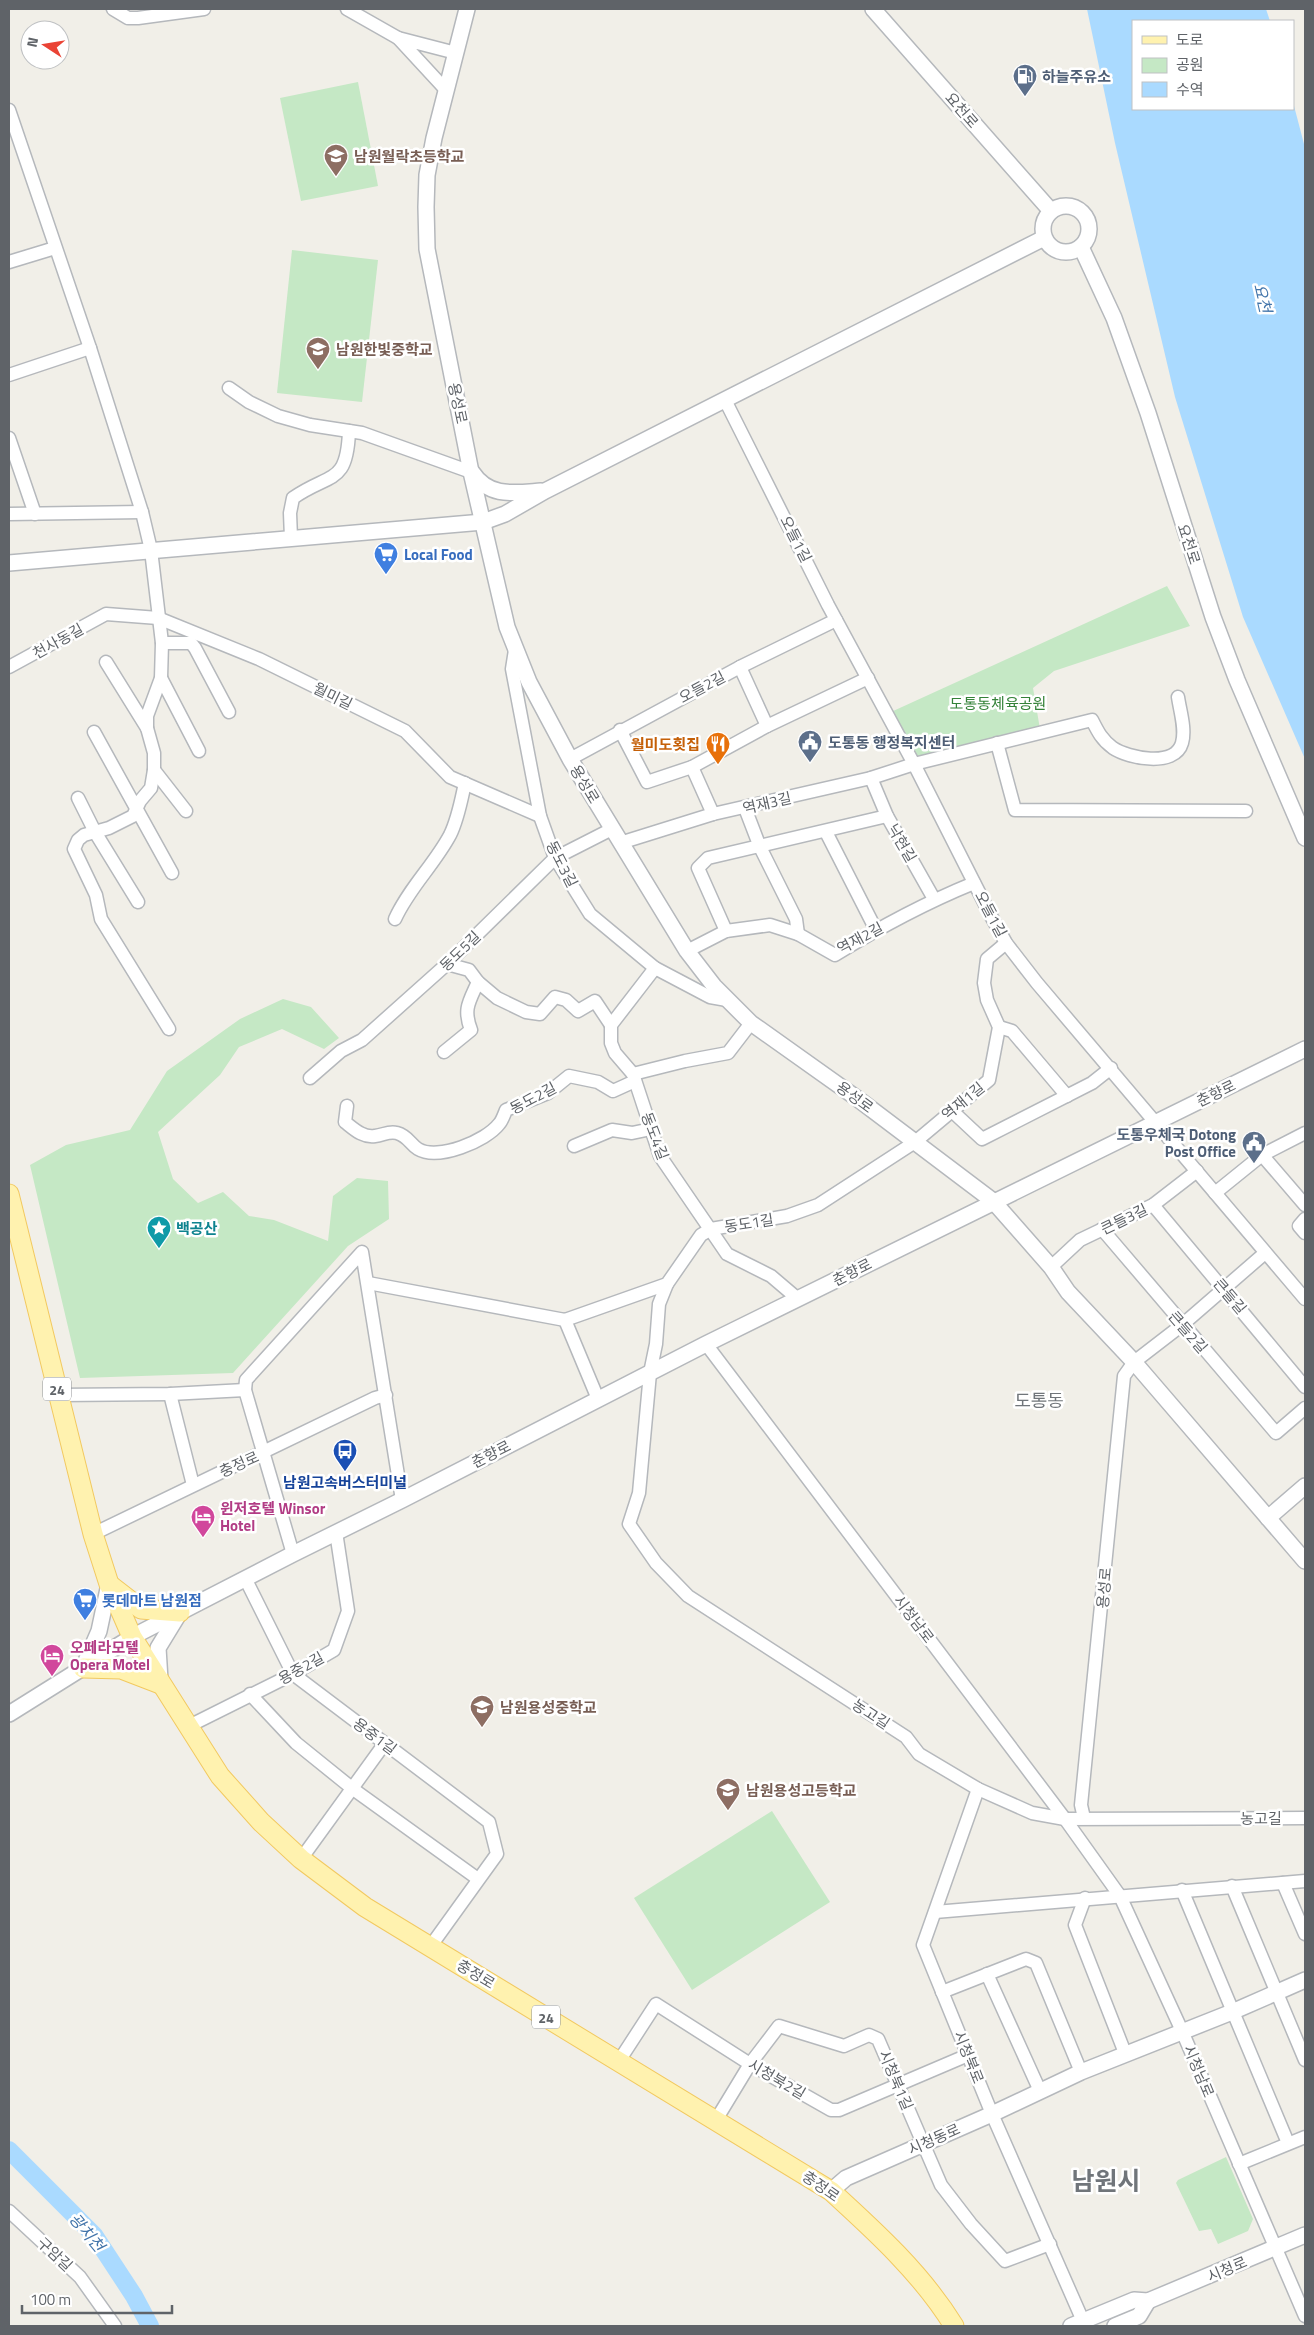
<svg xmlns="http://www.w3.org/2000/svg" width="1314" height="2335" font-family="'Titillium Web','Noto Sans KR',sans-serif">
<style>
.green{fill:#c5e8c5}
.water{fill:#aadaff}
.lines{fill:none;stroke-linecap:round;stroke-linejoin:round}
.river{stroke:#aadaff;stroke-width:18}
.minor-casing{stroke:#b5b8bc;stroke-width:15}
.tertiary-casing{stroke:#b5b8bc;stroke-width:18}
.primary-casing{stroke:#f2c960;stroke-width:21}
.minor{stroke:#fff;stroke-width:12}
.tertiary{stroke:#fff;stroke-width:15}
.primary{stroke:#fff2af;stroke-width:19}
.labels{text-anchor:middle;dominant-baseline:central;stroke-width:5;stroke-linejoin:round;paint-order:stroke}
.shield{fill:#fff;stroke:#8f9295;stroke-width:1}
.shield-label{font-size:14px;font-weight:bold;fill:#5f6368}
.service-label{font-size:15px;font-weight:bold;fill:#4e5e75;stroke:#fff;text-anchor:start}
.street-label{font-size:15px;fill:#5f6368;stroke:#fff}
.education-label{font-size:15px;font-weight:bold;fill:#785e54;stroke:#fff;text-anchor:start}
.shop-label{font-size:15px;font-weight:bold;fill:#366cbe;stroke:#fff;text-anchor:start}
.park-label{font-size:15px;fill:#348238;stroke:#fff}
.food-label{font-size:15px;font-weight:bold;fill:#c56008;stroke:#fff;text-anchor:end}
.culture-label{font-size:15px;font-weight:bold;fill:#0d838f;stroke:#fff;text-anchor:start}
.transit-label{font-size:15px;font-weight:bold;fill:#164399;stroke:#fff}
.hotel-label{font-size:15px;font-weight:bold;fill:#b23c85;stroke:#fff;text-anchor:start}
.water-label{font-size:16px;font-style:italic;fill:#4174aa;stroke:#fff}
.quarter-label{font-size:18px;fill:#70757a;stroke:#fff}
.town-label{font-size:25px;font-weight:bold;fill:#70757a;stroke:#fff}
</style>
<rect width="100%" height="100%" fill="#f1efe8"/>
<g class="green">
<polygon points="358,82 378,186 301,201 280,98"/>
<polygon points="292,250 378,260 362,402 277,393"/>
<polygon points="1167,586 1190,626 1054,671 1033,688 1040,729 917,759 891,712"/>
<polygon points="283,999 311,1007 339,1038 324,1049 282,1029 239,1047 220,1075 158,1132 173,1179 198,1203 223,1192 249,1216 274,1220 328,1241 333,1196 357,1178 388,1181 389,1219 348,1246 233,1373 80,1378 30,1165 66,1145 130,1130 167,1071 240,1019"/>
<polygon points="772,1811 830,1902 692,1990 634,1898"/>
<polygon points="1226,2157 1253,2219 1248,2231 1218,2244 1211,2229 1199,2231 1176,2183 1178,2180"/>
</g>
<polygon class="water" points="1087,9 1266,9 1270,21 1133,21 1133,109 1293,109 1293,102 1304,144 1305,759 1243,617 1175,397 1115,143"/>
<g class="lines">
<polyline class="river" points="9,2150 94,2235 134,2296 150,2326"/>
<defs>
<g id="minor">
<polyline points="113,9 128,18 138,18 204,9"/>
<polyline points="347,9 398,38"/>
<polyline points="446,90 398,38 456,53"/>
<polyline points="9,110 90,348 142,512 151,550 162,643 161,678 147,716 147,728 154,753 154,770 151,788 140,801 133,816 109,828 84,835 78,840 74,849 96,895 101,919 169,1029"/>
<polyline points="9,262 55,248"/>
<polyline points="9,375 90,348"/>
<polyline points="229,388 249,402 278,416 310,425 362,433 471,472"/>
<polyline points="725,400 828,605 914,764 991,916 1006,943 1037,983 1305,1299"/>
<polyline points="9,438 35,514"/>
<polyline points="9,514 142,512"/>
<path d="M291 538 290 513 293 498C330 472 347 486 349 431"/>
<polyline points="162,643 191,643 195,648 229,712"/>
<polyline points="515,650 512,669 540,816 555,858 590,914 655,968 710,997 727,1000"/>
<polyline points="106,662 147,728"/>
<polyline points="9,667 106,614 158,618 259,659 405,731 450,777 540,816"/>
<polyline points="740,667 767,726"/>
<polyline points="161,678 199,751"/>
<polyline points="620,730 647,782 692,767 767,726 868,678"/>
<polyline points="94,732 172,873"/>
<polyline points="997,743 1015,810 1246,811"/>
<polyline points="570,759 740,667 836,620"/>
<polyline points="692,767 713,814"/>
<polyline points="154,770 186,811"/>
<polyline points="871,778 887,816 934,899"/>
<polyline points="78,798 95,832 138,902"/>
<polyline points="745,808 760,847 796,919 798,934"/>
<polyline points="826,832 876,930"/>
<path d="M620 843 713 814 871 778 914 764 1092 720C1098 732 1102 740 1113 748 1128 758 1175 768 1182 743 1186 729 1180 711 1178 697"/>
<path d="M395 919C409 888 434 865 450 835 458 819 461 801 465 783"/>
<polyline points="726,931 698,868 708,858 887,816"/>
<path d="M687 951 726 931 770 925 798 934 835 955C880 927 925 903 974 883"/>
<polyline points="447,964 469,970 478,982 497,998 526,1012 540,1014 555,997 566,1000 578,1011 595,1001 611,1025"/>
<polyline points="655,968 611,1025 611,1043 615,1053 633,1074 660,1156 727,1254 771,1276 798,1299"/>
<polyline points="999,1027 1012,1031 1067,1096"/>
<path d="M444 1052 471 1030C463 1009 469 1002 478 982"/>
<polyline points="633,1074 685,1061 728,1053 751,1023"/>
<polyline points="310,1078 341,1051 362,1040 447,964 555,858 612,829"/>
<path d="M347 1106 345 1122C354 1129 363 1138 375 1136 384 1135 388 1131 397 1133 408 1136 410 1144 418 1149 438 1161 486 1141 499 1124 502 1121 504 1115 506 1110L548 1093 569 1076 598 1082 613 1091 635 1081"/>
<polyline points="951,1110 982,1139 1092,1083 1111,1068"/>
<polyline points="574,1146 612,1130 632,1133 651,1129"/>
<polyline points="1262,1155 1305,1205"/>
<polyline points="1215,1193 1262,1155 1305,1133"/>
<polyline points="1153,1205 1305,1387"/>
<polyline points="1305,1219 1299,1226 1305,1233"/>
<polyline points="1102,1229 1276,1433 1305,1408"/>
<polyline points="1051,1267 1080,1240 1153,1205 1197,1171"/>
<polyline points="368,1283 565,1320"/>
<polyline points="667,1284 659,1304 656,1344 650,1373 639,1493 629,1524 656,1563 688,1596 906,1737 919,1754 978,1789 1032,1813 1065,1819 1305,1818"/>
<polyline points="565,1320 667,1284 701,1235 711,1229 787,1216 818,1205 915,1142 989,1080 999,1027 987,1000 984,983 987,959 1006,943"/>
<polyline points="565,1320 598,1399"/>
<polyline points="706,1344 1065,1819 1120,1896 1182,2031 1305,2316"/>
<polyline points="170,1394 193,1485"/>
<polyline points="58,1395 170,1394 245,1390"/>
<polyline points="93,1534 375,1398 386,1395"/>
<polyline points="293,1554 245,1390 246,1380 362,1252 402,1500"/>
<polyline points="246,1580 293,1674 489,1822 497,1854 430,1947"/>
<polyline points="250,1694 296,1743 353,1789 478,1879"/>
<polyline points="187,1727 293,1674 334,1650 348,1611 336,1532"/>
<polyline points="978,1789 923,1945 992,2114 1083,2321"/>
<polyline points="1084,1818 1081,1805 1124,1376 1134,1362 1182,1325 1265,1253"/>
<polyline points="301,1859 385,1743"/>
<polyline points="1283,1883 1305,1934"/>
<polyline points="1232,1886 1305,2060"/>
<polyline points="1182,1890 1288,2143"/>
<polyline points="1085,1898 1075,1925 1125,2053"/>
<polyline points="935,1912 1305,1881"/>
<polyline points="987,1974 1040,2091"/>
<polyline points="942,1992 1026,1959 1036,1963 1081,2072"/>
<polyline points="619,2061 656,2004 750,2064 831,2110 839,2110 968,2055"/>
<polyline points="716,2120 750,2064 779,2026 844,2046 869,2035 878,2039 941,2185 971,2224 1005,2261 1050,2244"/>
<polyline points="1239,2164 1305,2137"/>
<polyline points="9,2211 80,2277 115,2326"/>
</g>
<g id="tertiary">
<polyline points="467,9 434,138 427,175 426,207 427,249 471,472 507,627 529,682 570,759 687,951 714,986 751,1023 858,1099 993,1201 1051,1267 1068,1292 1134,1362 1305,1561"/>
<polyline points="873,9 1051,211"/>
<circle cx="1066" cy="229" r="23"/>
<polyline points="1081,247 1114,318 1148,413 1213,617 1237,680 1305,838"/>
<path d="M472 472C489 498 514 493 541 491"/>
<polyline points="9,563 483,522 505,514 545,491 1044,238"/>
<polyline points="1268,1518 1305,1486"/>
<polyline points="83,1668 99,1631 109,1584"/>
<polyline points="160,1680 158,1648 180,1612"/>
<polyline points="9,1714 132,1637 293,1554 402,1500 706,1344 1305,1049"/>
<polyline points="831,2191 846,2178 992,2114 1081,2072 1232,2012 1305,1980"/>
<polyline points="1071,2326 1134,2300 1148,2301 1305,2235"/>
<polyline points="1115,2326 1139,2316 1148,2301"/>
</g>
<g id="primary">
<path d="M9 1194 93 1534 109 1584 132 1637 220 1776 261 1822 301 1859 365 1907 831 2191C876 2232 922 2274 954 2326"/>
<polyline points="110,1585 141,1609 180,1612"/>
<polyline points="83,1668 121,1669 160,1684"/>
</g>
</defs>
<use href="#minor" class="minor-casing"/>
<use href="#tertiary" class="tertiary-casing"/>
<use href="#primary" class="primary-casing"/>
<use href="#minor" class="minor"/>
<use href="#tertiary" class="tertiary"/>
<use href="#primary" class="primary"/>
</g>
<defs>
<symbol id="fuel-pin" viewBox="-11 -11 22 30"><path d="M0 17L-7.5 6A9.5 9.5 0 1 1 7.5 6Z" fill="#5c6f8a" stroke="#fff"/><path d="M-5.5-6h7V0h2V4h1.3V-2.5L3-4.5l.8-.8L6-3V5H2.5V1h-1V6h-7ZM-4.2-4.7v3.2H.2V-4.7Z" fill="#fff"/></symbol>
<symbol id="school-pin" viewBox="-11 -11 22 30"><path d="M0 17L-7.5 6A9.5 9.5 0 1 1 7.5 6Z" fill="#8d6e63" stroke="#fff"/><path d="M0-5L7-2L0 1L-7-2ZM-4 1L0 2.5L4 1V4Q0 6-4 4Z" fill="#fff"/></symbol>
<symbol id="supermarket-pin" viewBox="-11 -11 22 30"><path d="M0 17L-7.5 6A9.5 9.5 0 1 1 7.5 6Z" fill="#3f7fe0" stroke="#fff"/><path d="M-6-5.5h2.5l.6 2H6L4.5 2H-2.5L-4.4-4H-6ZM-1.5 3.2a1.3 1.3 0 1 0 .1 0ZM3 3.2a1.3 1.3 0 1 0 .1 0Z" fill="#fff"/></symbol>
<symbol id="civic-pin" viewBox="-11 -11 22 30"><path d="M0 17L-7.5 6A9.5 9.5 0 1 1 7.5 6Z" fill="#5c6f8a" stroke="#fff"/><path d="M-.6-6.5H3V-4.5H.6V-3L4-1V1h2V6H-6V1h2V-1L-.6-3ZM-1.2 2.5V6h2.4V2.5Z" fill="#fff"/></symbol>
<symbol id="restaurant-pin" viewBox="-11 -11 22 30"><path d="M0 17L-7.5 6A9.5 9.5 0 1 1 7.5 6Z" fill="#e8710a" stroke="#fff"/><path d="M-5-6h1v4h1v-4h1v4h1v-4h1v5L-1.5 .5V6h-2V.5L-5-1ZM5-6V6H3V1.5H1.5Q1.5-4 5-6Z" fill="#fff"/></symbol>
<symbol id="sight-pin" viewBox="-11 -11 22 30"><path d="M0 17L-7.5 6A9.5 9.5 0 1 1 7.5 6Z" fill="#0f9aa8" stroke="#fff"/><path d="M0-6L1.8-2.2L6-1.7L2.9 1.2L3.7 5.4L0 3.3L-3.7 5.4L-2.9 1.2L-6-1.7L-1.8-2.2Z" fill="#fff"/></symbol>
<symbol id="bus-pin" viewBox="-11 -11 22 30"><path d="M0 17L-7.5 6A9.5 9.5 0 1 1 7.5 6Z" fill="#1a4fb4" stroke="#fff"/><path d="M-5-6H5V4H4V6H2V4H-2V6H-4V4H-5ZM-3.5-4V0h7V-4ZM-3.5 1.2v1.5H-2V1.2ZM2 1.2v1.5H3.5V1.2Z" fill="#fff"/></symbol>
<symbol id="hotel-pin" viewBox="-11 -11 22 30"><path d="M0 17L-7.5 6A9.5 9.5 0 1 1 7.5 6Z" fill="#d1479c" stroke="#fff"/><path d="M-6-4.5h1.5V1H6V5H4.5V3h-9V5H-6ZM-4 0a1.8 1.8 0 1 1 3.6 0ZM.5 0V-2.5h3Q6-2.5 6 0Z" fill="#fff"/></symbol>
</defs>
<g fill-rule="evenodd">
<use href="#fuel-pin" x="1011" y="62" width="28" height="38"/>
<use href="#school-pin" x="322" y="142" width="28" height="38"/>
<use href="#school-pin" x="304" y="335" width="28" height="38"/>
<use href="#supermarket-pin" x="372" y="540" width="28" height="38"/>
<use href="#civic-pin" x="796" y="728" width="28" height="38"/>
<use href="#restaurant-pin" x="704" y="730" width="28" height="38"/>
<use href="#civic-pin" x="1240" y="1129" width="28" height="38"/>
<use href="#sight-pin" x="145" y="1214" width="28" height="38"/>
<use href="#bus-pin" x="331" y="1437" width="28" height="38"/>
<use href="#hotel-pin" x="189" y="1503" width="28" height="38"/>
<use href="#supermarket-pin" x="71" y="1586" width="28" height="38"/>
<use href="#hotel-pin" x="38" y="1642" width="28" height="38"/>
<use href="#school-pin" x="468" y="1693" width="28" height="38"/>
<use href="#school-pin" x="714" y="1776" width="28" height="38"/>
</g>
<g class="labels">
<g class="shield">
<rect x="43" y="1377.5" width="28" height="23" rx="4"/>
<rect x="532" y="2005.5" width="28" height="23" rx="4"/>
</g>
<g class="shield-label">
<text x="57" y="1389">24</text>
<text x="546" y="2017">24</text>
</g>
<g class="service-label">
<text x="1042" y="76">하늘주유소</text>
<text x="828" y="742">도통동 행정복지센터</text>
<text x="1236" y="1134" text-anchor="end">도통우체국 Dotong<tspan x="1236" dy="17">Post Office</tspan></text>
</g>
<g class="street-label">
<text transform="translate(962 110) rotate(49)">요천로</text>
<text transform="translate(458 403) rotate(78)">용성로</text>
<text transform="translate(796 539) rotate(63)">오들1길</text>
<text transform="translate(1189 544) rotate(72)">요천로</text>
<text transform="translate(58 641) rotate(-29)">천사동길</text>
<text transform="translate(702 687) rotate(-28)">오들2길</text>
<text transform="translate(333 696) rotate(26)">월미길</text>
<text transform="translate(585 784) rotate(59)">용성로</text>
<text transform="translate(767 803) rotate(-13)">역재3길</text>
<text transform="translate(902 843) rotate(60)">낙현길</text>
<text transform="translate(562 864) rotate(63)">동도3길</text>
<text transform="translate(991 914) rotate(62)">오들1길</text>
<text transform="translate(860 938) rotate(-28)">역재2길</text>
<text transform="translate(460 951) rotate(-44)">동도5길</text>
<text transform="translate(1216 1093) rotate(-26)">춘향로</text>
<text transform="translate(855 1097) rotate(36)">용성로</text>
<text transform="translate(533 1098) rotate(-28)">동도2길</text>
<text transform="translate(963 1101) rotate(-39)">역재1길</text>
<text transform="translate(655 1136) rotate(69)">동도4길</text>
<text transform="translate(1124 1219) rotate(-26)">큰들3길</text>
<text transform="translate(749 1223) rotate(-9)">동도1길</text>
<text transform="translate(852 1272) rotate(-27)">춘향로</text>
<text transform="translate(1230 1296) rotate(50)">큰들길</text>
<text transform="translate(1188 1332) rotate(49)">큰들2길</text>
<text transform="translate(491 1454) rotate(-27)">춘향로</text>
<text transform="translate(239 1464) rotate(-24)">충정로</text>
<text transform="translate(1104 1588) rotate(-85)">용성로</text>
<text transform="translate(914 1619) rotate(53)">시청남로</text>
<text transform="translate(301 1668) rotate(-29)">용중2길</text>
<text transform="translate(871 1714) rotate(33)">농고길</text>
<text transform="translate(375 1736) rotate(37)">용중1길</text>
<text x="1261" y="1818">농고길</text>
<text transform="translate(476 1974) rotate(31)">충정로</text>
<text transform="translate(969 2057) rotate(68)">시청북로</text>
<text transform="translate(1199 2071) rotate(67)">시청남로</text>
<text transform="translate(777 2079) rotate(30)">시청북2길</text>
<text transform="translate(896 2080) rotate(67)">시청북1길</text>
<text transform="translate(934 2139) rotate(-24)">시청동로</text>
<text transform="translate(821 2186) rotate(35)">충정로</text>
<text transform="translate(55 2254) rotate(43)">구암길</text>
<text transform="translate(1227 2269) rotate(-23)">시청로</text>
</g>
<g class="education-label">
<text x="354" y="156">남원월락초등학교</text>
<text x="336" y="349">남원한빛중학교</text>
<text x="500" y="1707">남원용성중학교</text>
<text x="746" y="1790">남원용성고등학교</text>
</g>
<g class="shop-label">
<text x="404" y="554">Local Food</text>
<text x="102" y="1600">롯데마트 남원점</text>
</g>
<g class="park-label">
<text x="998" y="703">도통동체육공원</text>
</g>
<g class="food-label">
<text x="700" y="744">월미도횟집</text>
</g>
<g class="culture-label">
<text x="176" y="1228">백공산</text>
</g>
<g class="transit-label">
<text x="345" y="1482">남원고속버스터미널</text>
</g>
<g class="hotel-label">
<text x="220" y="1508">윈저호텔 Winsor<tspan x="220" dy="17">Hotel</tspan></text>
<text x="70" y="1647">오페라모텔<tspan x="70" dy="17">Opera Motel</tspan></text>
</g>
<g class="water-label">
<text transform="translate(1263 298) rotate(77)">요천</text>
<text transform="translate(87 2232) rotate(50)">광치천</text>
</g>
<g class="quarter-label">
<text x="1039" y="1400">도통동</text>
</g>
<g class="town-label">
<text x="1106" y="2181">남원시</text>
</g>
</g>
<rect width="1314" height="2335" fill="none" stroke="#5f6368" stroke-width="20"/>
<rect x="1132" y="20" width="162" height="90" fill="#ffffff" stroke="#bfc1c3"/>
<rect x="1142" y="36" width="25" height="8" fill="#fff2af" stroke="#bfc1c3"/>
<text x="1176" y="45" font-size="15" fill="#5f6368">도로</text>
<rect x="1142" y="58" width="25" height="15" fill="#c5e8c5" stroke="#bfc1c3"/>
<text x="1176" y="70" font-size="15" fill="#5f6368">공원</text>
<rect x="1142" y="82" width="25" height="15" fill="#aadaff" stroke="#bfc1c3"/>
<text x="1176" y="95" font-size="15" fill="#5f6368">수역</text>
<g transform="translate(45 45) rotate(282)"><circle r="24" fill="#ffffff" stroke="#bfc1c3"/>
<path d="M0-4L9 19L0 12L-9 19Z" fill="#ea4335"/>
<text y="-8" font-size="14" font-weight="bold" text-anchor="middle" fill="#5f6368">N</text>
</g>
<path d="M22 2305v8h150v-8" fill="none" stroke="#5f6368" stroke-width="2.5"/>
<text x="30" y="2305" font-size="15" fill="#5f6368" stroke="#ffffff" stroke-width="4" paint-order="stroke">100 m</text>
</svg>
